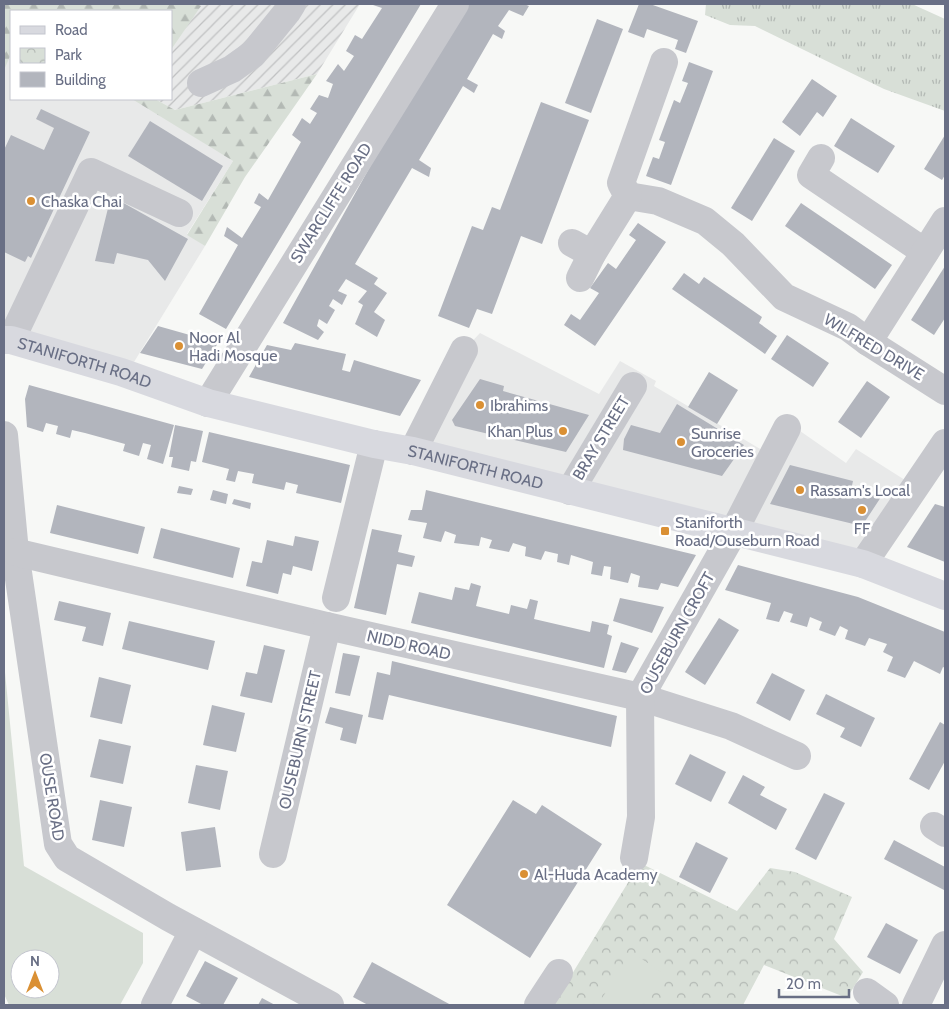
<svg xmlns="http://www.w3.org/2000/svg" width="949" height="1009" font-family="Cabin,sans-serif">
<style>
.built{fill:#e8e9e9}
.industrial{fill:url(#industrial-furrows)}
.grass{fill:url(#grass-tufts)}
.forest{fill:url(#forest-firs)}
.park{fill:url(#park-crowns)}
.garden{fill:#d8dfd7;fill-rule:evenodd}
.building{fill:#b2b5bd}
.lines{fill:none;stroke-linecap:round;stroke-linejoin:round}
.minor{stroke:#c7c8cd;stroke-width:28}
.major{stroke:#d8d9df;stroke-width:28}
.poi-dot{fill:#da9034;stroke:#fff;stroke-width:2}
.labels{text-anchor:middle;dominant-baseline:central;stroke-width:5;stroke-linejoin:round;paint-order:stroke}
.poi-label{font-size:16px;fill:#696f85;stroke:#fff;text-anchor:start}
.street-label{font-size:16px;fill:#696f85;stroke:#fff}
</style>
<defs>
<pattern id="industrial-furrows" width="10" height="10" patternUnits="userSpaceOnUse" patternTransform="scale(1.25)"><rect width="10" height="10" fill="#e8e9e9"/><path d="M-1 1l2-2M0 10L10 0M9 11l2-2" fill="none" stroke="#c0c1c2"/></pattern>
<pattern id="grass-tufts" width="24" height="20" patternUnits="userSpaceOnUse" patternTransform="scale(1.25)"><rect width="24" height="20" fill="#d8dfd7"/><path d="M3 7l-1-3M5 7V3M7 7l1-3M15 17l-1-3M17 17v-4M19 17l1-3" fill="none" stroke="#b3b9b4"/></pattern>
<pattern id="forest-firs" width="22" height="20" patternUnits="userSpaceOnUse" patternTransform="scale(1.25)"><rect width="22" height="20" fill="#d8dfd7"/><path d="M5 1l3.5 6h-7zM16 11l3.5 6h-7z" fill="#b3b9b4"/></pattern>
<pattern id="park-crowns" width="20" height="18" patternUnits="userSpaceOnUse" patternTransform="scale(1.25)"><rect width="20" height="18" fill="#d8dfd7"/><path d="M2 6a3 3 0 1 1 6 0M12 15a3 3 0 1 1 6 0" fill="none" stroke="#b3b9b4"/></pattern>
</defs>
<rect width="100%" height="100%" fill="#f7f8f6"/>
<g class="built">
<polygon points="11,11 11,99 134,99 233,161 187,234 205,246 134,362 4,331 4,15"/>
<polygon points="480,333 599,394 620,361 656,381 654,386 772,456 790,424 846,463 856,449 916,487 863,564 413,451 464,350"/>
</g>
<polygon class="industrial" points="197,4 360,4 317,74 175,110 155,99 171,99 171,50 200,6"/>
<polygon class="grass" points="706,4 912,4 945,19 945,111 884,89 755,26 730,25 705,15"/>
<g class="forest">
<polygon points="4,4 197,4 201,6 171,50 171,11 11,11 11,54 4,70"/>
<polygon points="317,74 245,177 205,246 187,235 233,161 132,99 155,99 175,110"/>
</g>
<polygon class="park" points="640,863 737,911 770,868 795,872 852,897 834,939 863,972 847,998 764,965 743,1005 553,1005"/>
<g class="garden">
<path d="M4 662 24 866 143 933V963L120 1005H9L4 994ZM20 959H50V989H20Z"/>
<polygon points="633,953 664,974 642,1005 597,1005"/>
</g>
<g class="building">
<polygon points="370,4 421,4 226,329 199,314 238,245 224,236 227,227 242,238 261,207 254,203 259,193 268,200 301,142 292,135 302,118 310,124 317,113 310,109 319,95 328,98 333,84 326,81 338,64 344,71 354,56 346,51 355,35 362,39 382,8"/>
<polygon points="468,4 524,4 529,6 523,16 509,10 498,26 505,31 502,39 493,34 467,79 478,85 474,93 463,86 419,160 431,168 429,177 412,168 355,264 378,278 374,284 387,293 374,312 385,320 377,337 355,324 363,305 358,302 367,291 346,279 338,291 347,295 342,305 333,299 329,306 335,310 327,324 319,319 317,326 324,332 318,340 283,323 391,129"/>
<polygon points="639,4 650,4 698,21 686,53 675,49 678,40 647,29 644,38 628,32"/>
<polygon points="597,19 623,29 591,113 565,103"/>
<polygon points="689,62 713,71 671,185 646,176 653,157 659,159 665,142 659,140 674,100 680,103 688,83 682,81"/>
<polygon points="812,79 837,96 823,117 817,112 800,136 782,122"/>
<polygon points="541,102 589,120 542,244 521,236 492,314 477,309 469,328 438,316 472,226 483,230 492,207 500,210"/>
<polygon points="41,109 90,132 31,258 28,256 25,262 4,252 4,150 11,135 44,150 54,128 36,119"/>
<polygon points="851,118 895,146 878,173 834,146"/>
<polygon points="150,121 223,166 202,201 128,156"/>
<polygon points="945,135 945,175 942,180 924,169"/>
<polygon points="774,138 795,151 752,221 731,208"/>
<polygon points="111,196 188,239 165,281 148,260 117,253 114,264 95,261"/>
<polygon points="801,203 892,265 875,289 785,226"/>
<polygon points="638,223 666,242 595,346 564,325 571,314 580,320 599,293 590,288 608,263 616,269 636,240 629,235"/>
<polygon points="945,266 945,318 934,335 911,320"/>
<polygon points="684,273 699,284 704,277 762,317 759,323 777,336 765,354 672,289"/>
<polygon points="158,326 218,343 202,369 140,353"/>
<polygon points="787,335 829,363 813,387 771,359"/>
<polygon points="295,343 346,354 342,370 350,372 354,360 421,380 400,416 249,377 267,345 291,350"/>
<polygon points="709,372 738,390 717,424 688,407"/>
<polygon points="480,379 504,386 503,391 589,415 566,452 455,426 452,420"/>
<polygon points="867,381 890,397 861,438 838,422"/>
<polygon points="29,385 174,425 163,464 147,459 151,445 143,443 139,456 123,451 125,444 85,433 72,430 70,438 56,434 58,426 46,423 43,432 27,427 25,399"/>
<polygon points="677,404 744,445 722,476 623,450 624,439 631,425 660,433"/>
<polygon points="175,425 203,431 196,462 191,461 189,471 171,467 173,457 169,457"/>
<polygon points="209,432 350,465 341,503 296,493 298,485 286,482 284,490 252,483 254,474 238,471 235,482 226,480 229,469 202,462"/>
<polygon points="790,465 853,481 851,490 881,497 862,526 770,504"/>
<polygon points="179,486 193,489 191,495 177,493"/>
<polygon points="213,490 228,494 226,504 210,500"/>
<polygon points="426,490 696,555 678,587 661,583 658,590 638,587 640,576 631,573 628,583 610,579 611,567 604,566 602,576 591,574 593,562 571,555 569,565 557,562 558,554 545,551 541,560 525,556 526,547 513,543 509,552 489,548 492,540 481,537 479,546 454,543 456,535 445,531 441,542 423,538 427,523 408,520 411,510 422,510"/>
<polygon points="234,499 251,503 250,509 232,504"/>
<polygon points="935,504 945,507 945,562 907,547"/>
<polygon points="57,505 145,527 138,554 50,533"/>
<polygon points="161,528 240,548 233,578 153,558"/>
<polygon points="372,529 402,535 398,552 415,556 412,567 397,564 386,615 354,608"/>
<polygon points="295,536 319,541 312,571 293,566 291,575 283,573 278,594 246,586 252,561 262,563 267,540 293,546"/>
<polygon points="738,565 858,597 945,632 945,668 943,667 940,674 914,661 905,678 887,671 893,657 883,652 887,644 869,638 865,646 845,639 848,630 840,626 835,636 819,630 822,622 810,617 807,627 790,622 793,614 784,611 779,622 766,619 771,603 725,590"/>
<polygon points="471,583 481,586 476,606 509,614 511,605 527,609 530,599 538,601 534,619 590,632 592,621 609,625 607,634 612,636 604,668 411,623 419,592 452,600 455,587 469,590"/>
<polygon points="620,598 664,607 652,633 613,621"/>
<polygon points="59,601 111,613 103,646 82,641 86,627 54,620"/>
<polygon points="719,618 739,630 705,685 685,672"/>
<polygon points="129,621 215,641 208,670 122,649"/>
<polygon points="621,642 639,648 626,673 612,670"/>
<polygon points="264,645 285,650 272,703 240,696 246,672 257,674"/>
<polygon points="343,653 360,656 350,696 335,693"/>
<polygon points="392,661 617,716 611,747 389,695 383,720 368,717 377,672 390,675"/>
<polygon points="772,673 805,690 790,721 756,703"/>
<polygon points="99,677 131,685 122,724 90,717"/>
<polygon points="826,694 875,718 861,747 840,737 845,728 816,714"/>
<polygon points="212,705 245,713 236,752 203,745"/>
<polygon points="330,707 363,715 356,744 340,740 343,728 325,723"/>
<polygon points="940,722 945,725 945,761 929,790 909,779"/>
<polygon points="99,739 131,746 123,784 90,777"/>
<polygon points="690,754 726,772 711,802 675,784"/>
<polygon points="196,765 228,771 220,810 188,803"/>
<polygon points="743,775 765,787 760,795 787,809 776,830 728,803"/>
<polygon points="824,793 845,803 816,860 795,849"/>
<polygon points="100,800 132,807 124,847 92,840"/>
<polygon points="513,800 536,814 542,805 602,844 530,958 447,905"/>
<polygon points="215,827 221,867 186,871 181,832"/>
<polygon points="894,840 945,867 945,887 944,890 884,859"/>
<polygon points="696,842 728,858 710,893 679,877"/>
<polygon points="886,923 918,940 900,974 867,957"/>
<polygon points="205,961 238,978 223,1005 203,1005 186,996"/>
<polygon points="372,962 451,1005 368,1005 353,997"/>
<polygon points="262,998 275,1005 258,1005"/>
</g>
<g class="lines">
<g class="minor">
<polyline points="201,83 232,69 253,54 287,12 292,4"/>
<polyline points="821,158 811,175 925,252"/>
<polyline points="628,196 658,201 705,221 733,244 784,297 848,327 868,342 945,391"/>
<polyline points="572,243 592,254"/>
<polyline points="580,278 592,254 628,196 621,183 664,62"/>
<polyline points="11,340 91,172 179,213"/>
<polyline points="868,342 945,221"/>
<polyline points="208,403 455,4"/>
<polyline points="4,435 15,552 58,844 67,858 168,917 330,1005"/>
<polyline points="413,451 464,350"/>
<polyline points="570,491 633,386"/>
<polyline points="15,552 327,626 640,697 731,726 797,756"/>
<polyline points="863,564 945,443"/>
<polyline points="336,598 374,444"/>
<polyline points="934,826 945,833"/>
<polyline points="273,854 327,626"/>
<polyline points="634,858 641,817 640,697 734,531 787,428"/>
<polyline points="867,992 885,1005"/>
<polyline points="155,1005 193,931"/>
<polyline points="538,1005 559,973"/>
<polyline points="916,1005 945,945"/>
</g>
<path class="major" id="s1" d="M4 340H11L121 372 208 403 374 444 413 451 863 564 945 596"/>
</g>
<g class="poi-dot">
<circle cx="31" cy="201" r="5"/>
<circle cx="179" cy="346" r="5"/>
<circle cx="480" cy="405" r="5"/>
<circle cx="563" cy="431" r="5"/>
<circle cx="681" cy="442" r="5"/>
<circle cx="800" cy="490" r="5"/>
<circle cx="862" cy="510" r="5"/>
<rect x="660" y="526" width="10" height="10" rx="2.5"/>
<circle cx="524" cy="874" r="5"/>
</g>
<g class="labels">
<g class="poi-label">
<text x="41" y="201">Chaska Chai</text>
<text x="189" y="337">Noor Al<tspan x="189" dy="18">Hadi Mosque</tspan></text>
<text x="490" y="405">Ibrahims</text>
<text x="553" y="431" text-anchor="end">Khan Plus</text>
<text x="691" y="433">Sunrise<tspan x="691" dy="18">Groceries</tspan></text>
<text x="810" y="490">Rassam's Local</text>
<text x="675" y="522">Staniforth<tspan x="675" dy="18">Road/Ouseburn Road</tspan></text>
<text x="862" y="528" text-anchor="middle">FF</text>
<text x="534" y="874">Al-Huda Academy</text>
</g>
<g class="street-label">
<text transform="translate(331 203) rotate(-58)">SWARCLIFFE ROAD</text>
<text transform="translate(874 347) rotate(31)">WILFRED DRIVE</text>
<text stroke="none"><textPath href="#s1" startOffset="84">STANIFORTH ROAD</textPath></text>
<text transform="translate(601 438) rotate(-59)">BRAY STREET</text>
<text stroke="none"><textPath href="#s1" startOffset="489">STANIFORTH ROAD</textPath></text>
<text transform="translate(677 633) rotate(-61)">OUSEBURN CROFT</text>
<text transform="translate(409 645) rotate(13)">NIDD ROAD</text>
<text transform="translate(300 740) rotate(-77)">OUSEBURN STREET</text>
<text transform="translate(52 797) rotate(81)">OUSE ROAD</text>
</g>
</g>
<rect width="949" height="1009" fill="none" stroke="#696f85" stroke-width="10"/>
<rect x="10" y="10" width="162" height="90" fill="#ffffff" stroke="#c3c5ce"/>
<rect x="20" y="26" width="25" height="8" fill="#d8d9df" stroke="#c3c5ce"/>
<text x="55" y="35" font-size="15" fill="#696f85">Road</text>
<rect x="20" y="48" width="25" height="15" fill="url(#park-crowns)" stroke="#c3c5ce"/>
<text x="55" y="60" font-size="15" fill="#696f85">Park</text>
<rect x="20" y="72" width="25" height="15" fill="#b2b5bd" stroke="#c3c5ce"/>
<text x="55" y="85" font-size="15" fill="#696f85">Building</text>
<g transform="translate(35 974)"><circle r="24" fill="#ffffff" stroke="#c3c5ce"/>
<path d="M0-4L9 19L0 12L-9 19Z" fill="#da9034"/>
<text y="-8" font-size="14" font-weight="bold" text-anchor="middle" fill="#696f85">N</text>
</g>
<path d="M779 989v8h70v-8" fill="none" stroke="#696f85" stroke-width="2.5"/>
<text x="786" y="989" font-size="15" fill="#696f85" stroke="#ffffff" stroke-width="4" paint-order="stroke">20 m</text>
</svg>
